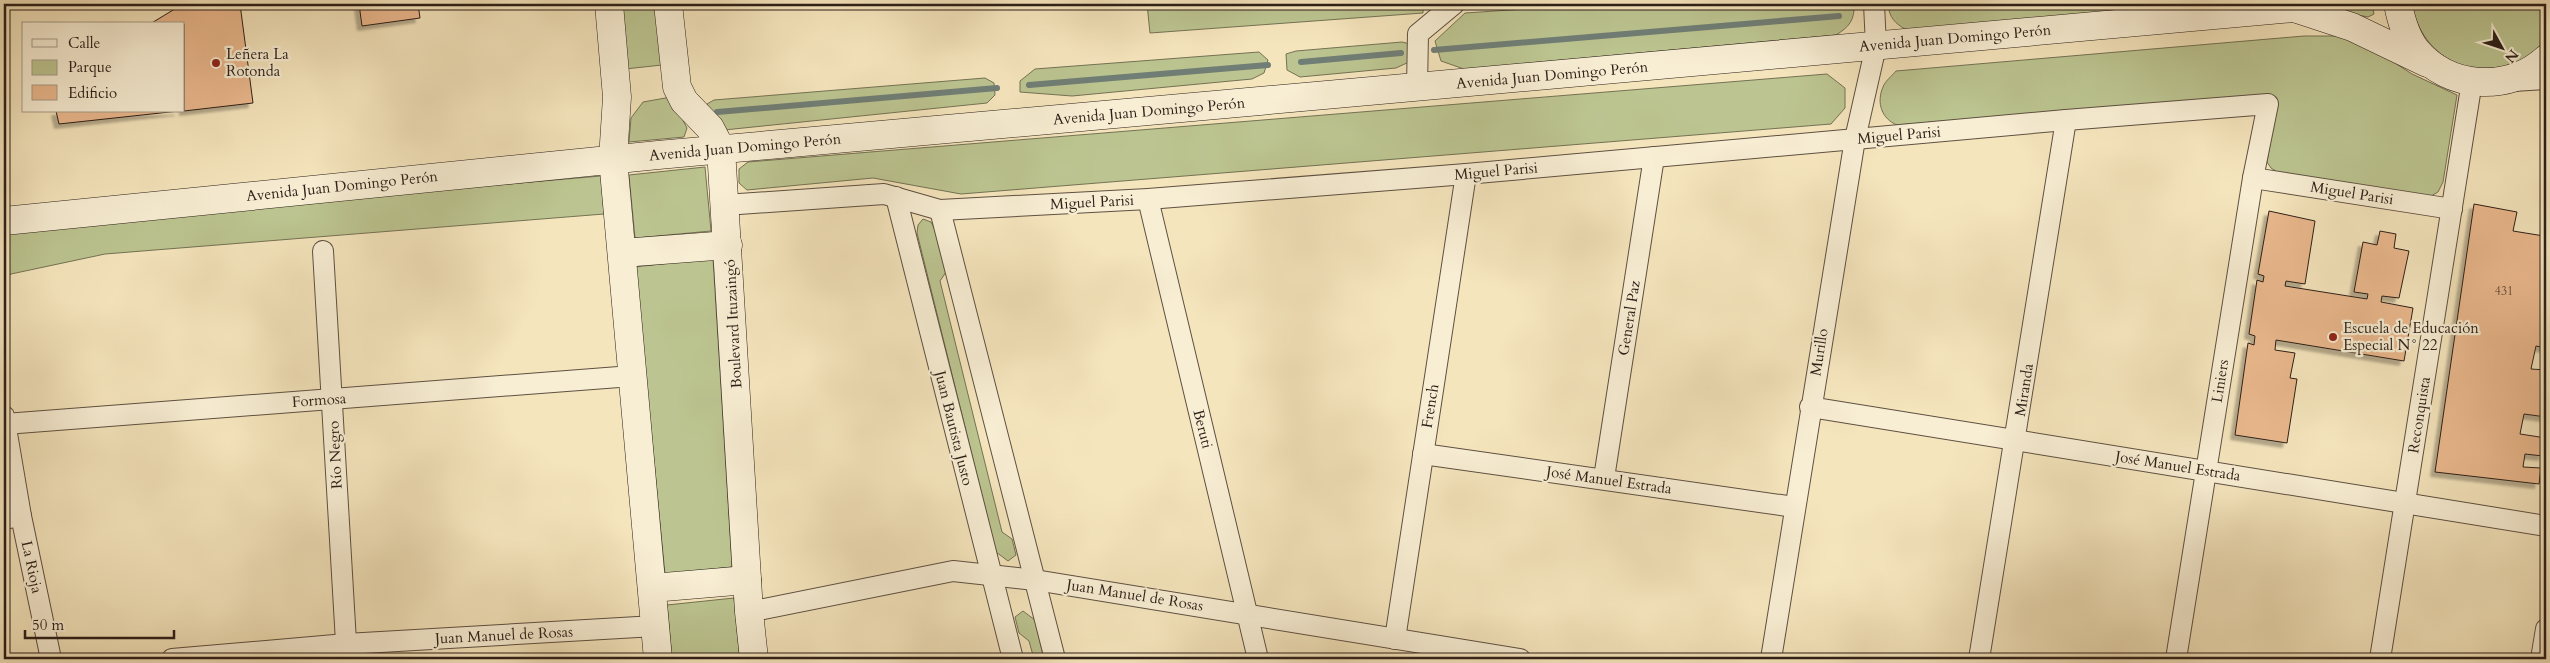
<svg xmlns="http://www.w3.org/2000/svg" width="2550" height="663" font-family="Cardo,serif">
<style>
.green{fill:#bcc591;stroke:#747254}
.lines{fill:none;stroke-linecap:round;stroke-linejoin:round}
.stream{stroke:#707e76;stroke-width:6}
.building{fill:#eab88d;stroke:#2c1f18;filter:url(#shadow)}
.street-casing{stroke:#5e5041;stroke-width:22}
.secondary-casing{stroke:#2c1f18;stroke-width:29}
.street{stroke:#f8eed4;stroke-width:20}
.secondary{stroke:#f8eed4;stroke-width:28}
.poi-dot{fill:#8f2418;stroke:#f8eed4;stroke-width:2}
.labels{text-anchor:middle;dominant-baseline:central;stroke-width:4.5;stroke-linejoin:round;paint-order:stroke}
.number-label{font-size:12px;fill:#5c4535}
.street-label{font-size:15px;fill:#2c1f18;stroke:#f8eed4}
.poi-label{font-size:15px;fill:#2c1f18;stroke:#f8eed4;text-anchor:start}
</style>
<defs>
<filter id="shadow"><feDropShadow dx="-4.5" dy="4.5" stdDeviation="1" flood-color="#0004"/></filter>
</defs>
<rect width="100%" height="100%" fill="#f5e5bd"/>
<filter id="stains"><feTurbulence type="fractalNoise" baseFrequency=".004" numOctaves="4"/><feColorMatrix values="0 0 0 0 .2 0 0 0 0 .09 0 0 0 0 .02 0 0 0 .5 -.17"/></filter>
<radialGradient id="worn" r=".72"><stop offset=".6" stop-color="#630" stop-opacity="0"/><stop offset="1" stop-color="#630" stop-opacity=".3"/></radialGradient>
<g class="green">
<polygon points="618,4 656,4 662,65 625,69"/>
<polygon points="1147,4 1423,4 1423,13 1150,33"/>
<path d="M1601 4H1854C1855 20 1849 27 1836 35L1464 69 1441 61 1435 41 1465 13Z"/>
<path d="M1888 4H2205L1907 30C1895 24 1889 17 1888 4Z"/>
<polygon points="2333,4 2372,4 2374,14 2368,17 2332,10 2329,7"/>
<path d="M2411 4H2546V38C2539 49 2526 59 2513 63 2464 81 2422 53 2411 4Z"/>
<path d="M2304 36H2342L2378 52 2412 74 2457 95 2443 182 2438 192 2431 196 2279 173 2271 168 2267 162 2277 102 2271 94 1897 125C1882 119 1876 103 1883 87 1885 81 1892 76 1896 71Z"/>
<polygon points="1402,42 1410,44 1409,62 1396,68 1300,77 1287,70 1286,54 1296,51"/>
<polygon points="1259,52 1268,60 1264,73 1252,79 1072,96 1020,92 1020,81 1035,69"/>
<polygon points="1827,74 1845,88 1845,108 1831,124 961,194 873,178 747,190 739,183 739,169 748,162"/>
<polygon points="985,78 994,83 995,95 987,103 724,130 718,127 707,104 714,100"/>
<polygon points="671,97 687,128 684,137 629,142 631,118 643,102"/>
<polygon points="705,167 711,231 635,238 629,175"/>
<polygon points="601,176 604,214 105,254 11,274 4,280 4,232 91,220"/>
<polygon points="923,219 931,222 935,230 946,272 940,281 1002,532 1012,539 1016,555 1008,561 996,552 917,233 918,225"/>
<polygon points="713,258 732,567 665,574 635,267"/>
<polygon points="734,598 740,659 672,659 667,605"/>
<polygon points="1023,611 1035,620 1044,659 1034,659 1029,641 1019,633 1015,617"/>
</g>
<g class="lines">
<g class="stream">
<polyline points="1434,50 1839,16"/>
<polyline points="1301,62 1401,53"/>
<polyline points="1029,85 1268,65"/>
<polyline points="717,112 997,88"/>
</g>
</g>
<g class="building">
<polygon points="183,4 240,4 253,103 184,111 184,24 150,24"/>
<polygon points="359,4 418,4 420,18 362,26"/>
<polygon points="56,111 179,111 59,124"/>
<polygon points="2474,204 2517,212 2513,231 2544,236 2546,227 2546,348 2536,346 2531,369 2546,370 2546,417 2524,414 2520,434 2546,438 2543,456 2525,454 2523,467 2541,468 2539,484 2435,472"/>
<polygon points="2269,211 2315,221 2305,284 2286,281 2285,286 2367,299 2368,294 2354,292 2363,242 2377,245 2380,231 2396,234 2394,248 2409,251 2399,298 2382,296 2381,302 2413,308 2404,361 2276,340 2275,350 2295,353 2290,378 2297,379 2287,443 2235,435 2248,343 2254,345 2255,336 2249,334 2257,280 2263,282 2264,276 2258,274"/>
</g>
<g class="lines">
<defs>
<g id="street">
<polyline points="2513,81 2546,79"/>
<polyline points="1417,87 1418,34 1454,4"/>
<polyline points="2253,178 2452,209"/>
<polyline points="896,197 1013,659"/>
<polyline points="1148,199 1258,659"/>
<polyline points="725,205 884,194 940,210 1148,199 1466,174 2066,120 2268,104 2253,178 2176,659"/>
<polyline points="940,210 1055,659"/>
<polyline points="323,251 347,659"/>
<polyline points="1810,407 2546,526"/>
<polyline points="4,416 21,516 51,659"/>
<polyline points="5,424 632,376"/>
<polyline points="1423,454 1794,507"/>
<polyline points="1604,478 1654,157"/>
<polyline points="4,519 21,516"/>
<polyline points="749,612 953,571 1035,580 1520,659"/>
<polyline points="1395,639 1466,174"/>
<polyline points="172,659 346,644 655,626"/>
<polyline points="1771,659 1855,139 1876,46 1874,4"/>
<polyline points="1979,659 2066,120"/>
<polyline points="2380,659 2472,81"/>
<polyline points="2541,659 2546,629"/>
</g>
<g id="secondary">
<polyline points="609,4 617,97 613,159 658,659"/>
<polyline points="668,4 677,87 684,101 710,128 721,149 749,612 754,659"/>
<path d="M2398 4C2401 20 2406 37 2416 50 2449 89 2508 93 2546 59"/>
<polyline points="2294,8 2352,27 2427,63"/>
<polyline points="4,221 658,155 2294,8 2304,4"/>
<polyline points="622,253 728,245"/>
<polyline points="652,588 747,580"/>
</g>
</defs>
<use href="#street" class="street-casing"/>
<use href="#secondary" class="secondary-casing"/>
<use href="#street" class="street"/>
<use href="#secondary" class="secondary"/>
</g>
<g class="poi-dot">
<circle cx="216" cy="63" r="5"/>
<circle cx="2333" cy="337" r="5"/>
</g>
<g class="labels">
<g class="number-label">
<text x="2504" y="291">431</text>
</g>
<g class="street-label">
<text transform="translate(1955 38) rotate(-5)">Avenida Juan Domingo Perón</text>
<text transform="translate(1552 75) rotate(-5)">Avenida Juan Domingo Perón</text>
<text transform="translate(1149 111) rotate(-5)">Avenida Juan Domingo Perón</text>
<text transform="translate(1899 135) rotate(-5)">Miguel Parisi</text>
<text transform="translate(745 147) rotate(-5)">Avenida Juan Domingo Perón</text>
<text transform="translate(1496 171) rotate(-5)">Miguel Parisi</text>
<text transform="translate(342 186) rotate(-6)">Avenida Juan Domingo Perón</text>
<text transform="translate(2352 193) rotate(9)">Miguel Parisi</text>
<text transform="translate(1092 202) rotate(-3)">Miguel Parisi</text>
<text transform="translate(1629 318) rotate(-81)">General Paz</text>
<text transform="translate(733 324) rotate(-93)">Boulevard Ituzaingó</text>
<text transform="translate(1819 352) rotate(-81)">Murillo</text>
<text transform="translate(2220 381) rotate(-81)">Liniers</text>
<text transform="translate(2024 390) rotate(-81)">Miranda</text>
<text transform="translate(319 400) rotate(-4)">Formosa</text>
<text transform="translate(1430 406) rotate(-81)">French</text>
<text transform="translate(2419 415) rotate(-81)">Reconquista</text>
<text transform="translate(954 428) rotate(76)">Juan Bautista Justo</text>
<text transform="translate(1203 429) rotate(76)">Beruti</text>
<text transform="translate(335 455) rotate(-93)">Río Negro</text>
<text transform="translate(2178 466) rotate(9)">José Manuel Estrada</text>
<text transform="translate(1609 480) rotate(8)">José Manuel Estrada</text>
<text transform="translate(32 567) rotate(78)">La Rioja</text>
<text transform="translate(1135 595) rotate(9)">Juan Manuel de Rosas</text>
<text transform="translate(504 635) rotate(-3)">Juan Manuel de Rosas</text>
</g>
<g class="poi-label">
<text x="226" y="54">Leñera La<tspan x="226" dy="17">Rotonda</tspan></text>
<text x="2343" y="328">Escuela de Educación<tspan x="2343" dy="17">Especial N° 22</tspan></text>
</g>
</g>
<rect width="2550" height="663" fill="none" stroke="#f5e5bd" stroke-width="20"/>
<rect x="5" y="5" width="2540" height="653" fill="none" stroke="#2c1f18" stroke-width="2.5"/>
<rect x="10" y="10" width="2530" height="643" fill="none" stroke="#2c1f18"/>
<rect x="22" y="22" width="162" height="90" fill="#f8eed4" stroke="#a69b89"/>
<rect x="32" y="39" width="25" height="8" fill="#f8eed4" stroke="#a69b89"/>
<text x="68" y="48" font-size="15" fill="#2c1f18">Calle</text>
<rect x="32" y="60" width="25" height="15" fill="#bcc591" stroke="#a69b89"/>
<text x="68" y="72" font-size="15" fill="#2c1f18">Parque</text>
<rect x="32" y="85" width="25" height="15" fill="#eab88d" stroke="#a69b89"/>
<text x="68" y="98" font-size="15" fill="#2c1f18">Edificio</text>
<g transform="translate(2502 48) rotate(130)" stroke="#f8eed4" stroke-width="4" paint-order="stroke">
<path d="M0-4L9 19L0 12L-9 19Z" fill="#2c1f18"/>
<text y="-8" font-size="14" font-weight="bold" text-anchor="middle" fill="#2c1f18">N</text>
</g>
<path d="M25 630v8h149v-8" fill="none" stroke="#2c1f18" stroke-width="2.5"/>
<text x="32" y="630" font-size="15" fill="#2c1f18" stroke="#f8eed4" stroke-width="4" paint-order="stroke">50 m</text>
<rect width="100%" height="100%" filter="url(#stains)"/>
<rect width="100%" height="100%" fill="url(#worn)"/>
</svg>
